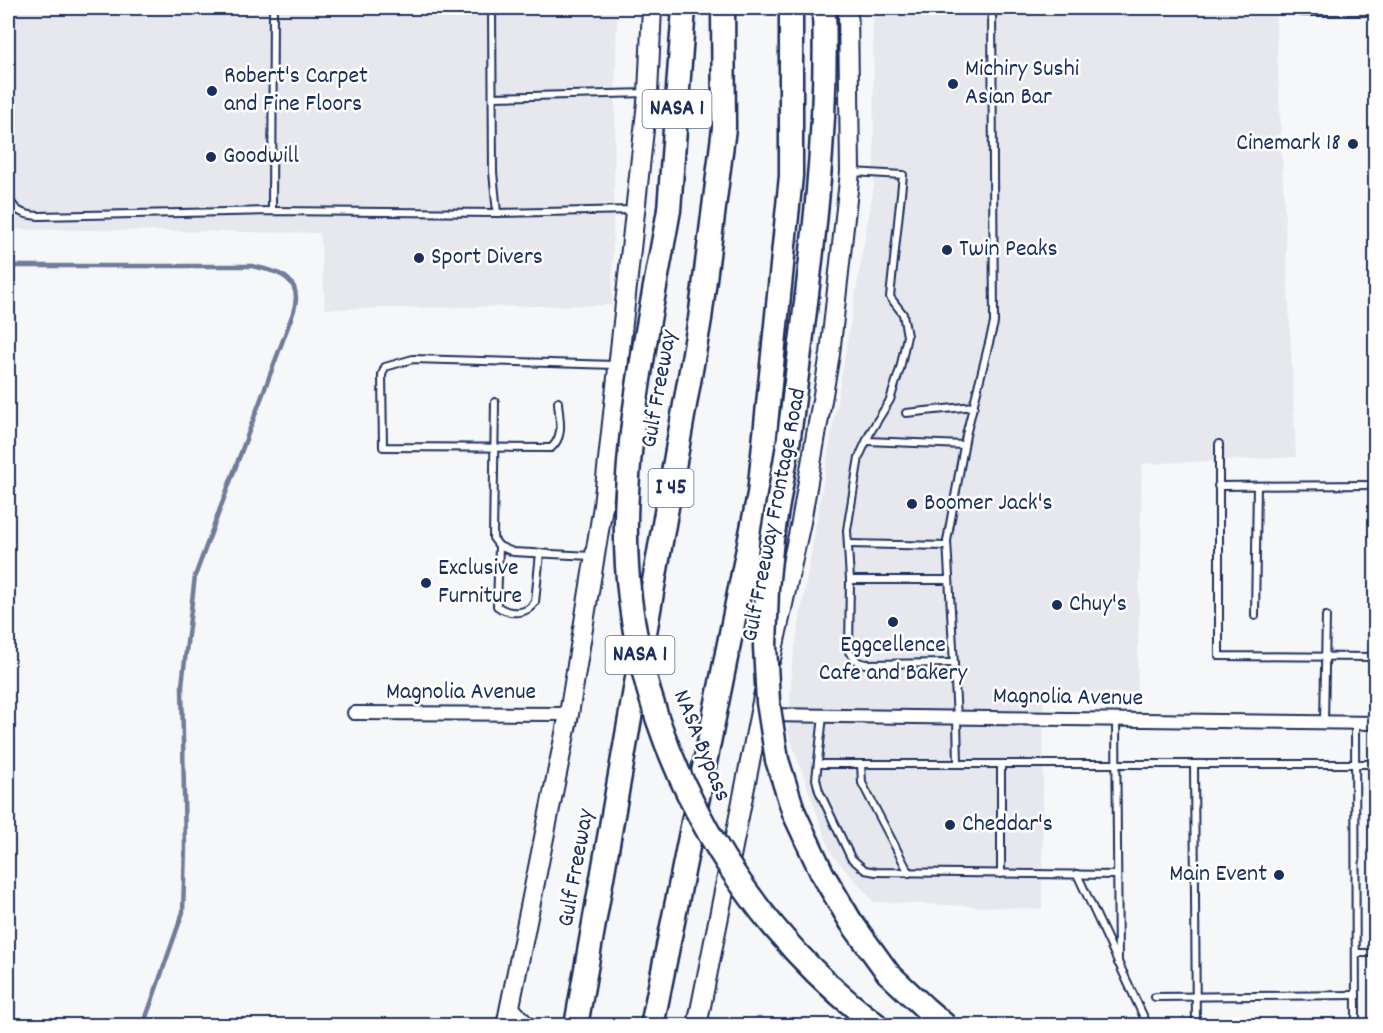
<svg xmlns="http://www.w3.org/2000/svg" width="1383" height="1033" font-family="Dekko,sans-serif">
<style>
.built{fill:#e6e8ee}
.lines{fill:none;stroke-linecap:round;stroke-linejoin:round}
.stream{stroke:#707c99;stroke-width:4.5}
.lane-casing{stroke:#1b2f5e;stroke-width:10}
.street-casing{stroke:#1b2f5e;stroke-width:16}
.secondary-casing{stroke:#1b2f5e;stroke-width:22}
.highway-casing{stroke:#1b2f5e;stroke-width:27}
.lane{stroke:#fff;stroke-width:6}
.street{stroke:#fff;stroke-width:12}
.secondary{stroke:#fff;stroke-width:18}
.highway{stroke:#fff;stroke-width:22}
.highway-bridge-casing{stroke:#1b2f5e;stroke-width:27;stroke-linecap:butt}
.highway-bridge{stroke:#fff;stroke-width:22}
.poi-dot{fill:#1b2f5e;stroke:#fff;stroke-width:2}
.labels{text-anchor:middle;dominant-baseline:central;stroke-width:5;stroke-linejoin:round;paint-order:stroke}
.shield{fill:#fff;stroke:#5f6d8e;stroke-width:1.5}
.shield-label{font-size:22px;font-weight:bold;fill:#1b2f5e}
.poi-label{font-size:24px;fill:#1b2f5e;stroke:#fff;text-anchor:start}
.street-label{font-size:24px;fill:#1b2f5e;stroke:#fff}
</style>
<rect width="100%" height="100%" fill="#f6f7f9"/>
<filter id="ink" filterUnits="userSpaceOnUse"><feTurbulence type="fractalNoise" baseFrequency=".0167" numOctaves="2"/><feDisplacementMap in="SourceGraphic" scale="12" xChannelSelector="R" yChannelSelector="G"/><feConvolveMatrix kernelMatrix="1 2 1 2 8 2 1 2 1" color-interpolation-filters="sRGB"/></filter>
<g filter="url(#ink)">
<g class="built">
<polygon points="8,8 617,8 612,305 325,309 320,233 8,229"/>
<polygon points="873,8 1275,8 1296,457 1142,464 1137,694 1044,691 1042,909 874,902 831,853 788,732 792,665 874,185"/>
</g>
<g class="lines">
<path class="stream" d="M8 266H252C279 272 305 278 293 313L195 576 182 685 185 848 183 912 143 1026"/>
<defs>
<g id="lane">
<polyline points="492,8 493,172 497,213"/>
<polyline points="1300,12 1376,12"/>
<polyline points="493,97 647,93"/>
<path d="M8 194C12 211 23 215 39 216L272 211 497 213 632 210"/>
<polyline points="272,211 273,8"/>
<polyline points="495,402 493,538 499,546 513,552 591,556"/>
<path d="M558 402C559 419 565 436 551 448L383 447 382 375 385 367 413 359 615 365"/>
<polyline points="906,413 974,406"/>
<polyline points="867,441 964,445"/>
<polyline points="1219,444 1219,656 1376,657"/>
<polyline points="1218,486 1376,485"/>
<polyline points="848,544 947,546"/>
<path d="M499 546 497 606C509 615 527 615 535 602L540 553"/>
<polyline points="850,580 847,530 859,457 871,431 890,400 900,369 907,336 903,314 890,297 903,175 852,172"/>
<polyline points="949,580 850,580 849,652 858,662 865,664 954,663"/>
<polyline points="1255,616 1257,486"/>
<polyline points="823,716 816,779 819,791 851,858 865,870 876,872 1117,875"/>
<polyline points="1116,720 1118,963"/>
<polyline points="1324,722 1326,616"/>
<polyline points="1355,723 1356,1026"/>
<polyline points="818,764 1376,764"/>
<polyline points="861,764 862,783 909,873"/>
<polyline points="958,764 957,718 947,541 966,435 994,323 992,8"/>
<polyline points="1001,765 1001,874"/>
<polyline points="1194,765 1196,1026"/>
<polyline points="1077,874 1148,1026"/>
<polyline points="1356,953 1376,953"/>
<polyline points="1155,997 1356,995"/>
</g>
<g id="street">
<polyline points="354,713 569,714"/>
<polyline points="766,715 1376,723"/>
</g>
<g id="secondary">
<polyline points="771,659 801,522 830,354 850,172 848,8"/>
<polyline points="510,1009 526,1026"/>
<polyline points="506,1026 569,714 603,506 648,93 652,8"/>
<polyline points="697,1026 764,692"/>
</g>
<g id="highway">
<polyline points="669,210 684,8"/>
<path d="M788 445C806 300 829 154 824 8"/>
<polyline points="576,1026 700,319 724,128 723,8"/>
<polyline points="652,1026 759,494 791,176 791,8"/>
</g>
</defs>
<use href="#lane" class="lane-casing"/>
<use href="#street" class="street-casing"/>
<use href="#secondary" class="secondary-casing"/>
<use href="#highway" class="highway-casing"/>
<use href="#lane" class="lane"/>
<use href="#street" class="street"/>
<use href="#secondary" class="secondary"/>
<use href="#highway" class="highway"/>
<defs>
<g id="highway-bridge">
<path d="M669 210C651 312 628 415 626 520 622 714 723 910 878 1026"/>
<polyline points="788,445 772,539 767,589 765,646 768,702 777,760 794,813 822,873 851,922 888,973 925,1008 946,1026"/>
</g>
</defs>
<use href="#highway-bridge" class="highway-bridge-casing"/>
<use href="#highway-bridge" class="highway-bridge"/>
</g>
</g>
<g class="poi-dot">
<circle cx="953" cy="84" r="6"/>
<circle cx="212" cy="91" r="6"/>
<circle cx="1353" cy="144" r="6"/>
<circle cx="211" cy="157" r="6"/>
<circle cx="947" cy="250" r="6"/>
<circle cx="419" cy="258" r="6"/>
<circle cx="912" cy="504" r="6"/>
<circle cx="426" cy="583" r="6"/>
<circle cx="1057" cy="605" r="6"/>
<circle cx="893" cy="622" r="6"/>
<circle cx="950" cy="825" r="6"/>
<circle cx="1279" cy="875" r="6"/>
</g>
<g class="labels">
<g class="shield">
<rect x="642.5" y="90" width="69" height="38" rx="4.5"/>
<rect x="648.5" y="469" width="45" height="38" rx="4.5"/>
<rect x="605.5" y="636" width="69" height="38" rx="4.5"/>
</g>
<g class="shield-label">
<text x="677" y="109">NASA 1</text>
<text x="671" y="488">I 45</text>
<text x="640" y="655">NASA 1</text>
</g>
<g class="poi-label">
<text x="965" y="70">Michiry Sushi<tspan x="965" dy="28">Asian Bar</tspan></text>
<text x="224" y="77">Robert's Carpet<tspan x="224" dy="28">and Fine Floors</tspan></text>
<text x="1341" y="144" text-anchor="end">Cinemark 18</text>
<text x="223" y="157">Goodwill</text>
<text x="959" y="250">Twin Peaks</text>
<text x="431" y="258">Sport Divers</text>
<text x="924" y="504">Boomer Jack's</text>
<text x="438" y="569">Exclusive<tspan x="438" dy="28">Furniture</tspan></text>
<text x="1069" y="605">Chuy's</text>
<text x="893" y="646" text-anchor="middle">Eggcellence<tspan x="893" dy="28">Cafe and Bakery</tspan></text>
<text x="962" y="825">Cheddar's</text>
<text x="1267" y="875" text-anchor="end">Main Event</text>
</g>
<g class="street-label">
<text transform="translate(660 389) rotate(-80)">Gulf Freeway</text>
<text transform="translate(775 515) rotate(-79)">Gulf Freeway Frontage Road</text>
<text x="461" y="693">Magnolia Avenue</text>
<text transform="translate(1068 698) rotate(1)">Magnolia Avenue</text>
<text transform="translate(701 746) rotate(68)">NASA Bypass</text>
<text transform="translate(577 868) rotate(-80)">Gulf Freeway</text>
</g>
</g>
<rect width="1383" height="1033" fill="none" stroke="#fff" stroke-width="30"/>
<rect x="15" y="15" width="1353" height="1003" fill="none" stroke="#1b2f5e" stroke-width="2" filter="url(#ink)"/>
</svg>
